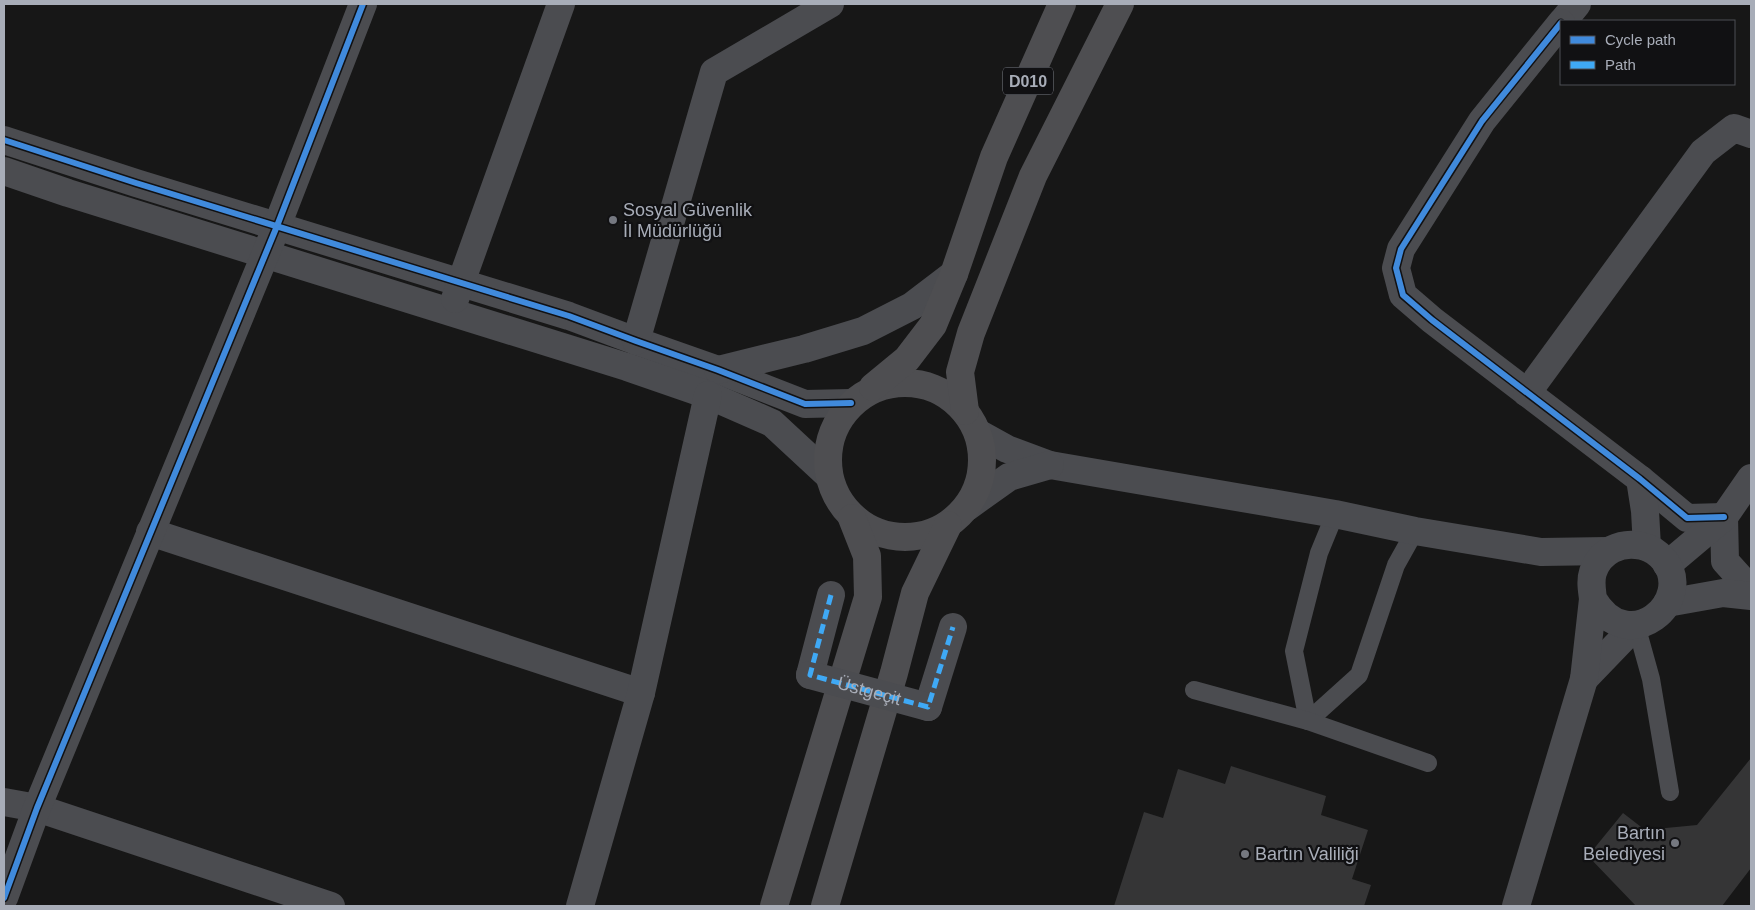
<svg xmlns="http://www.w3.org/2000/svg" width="1755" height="910" font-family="Arial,sans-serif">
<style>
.building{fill:#353536}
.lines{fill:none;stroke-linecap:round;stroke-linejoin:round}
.lane{stroke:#4b4c50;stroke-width:18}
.street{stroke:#4b4c50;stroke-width:28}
.highway{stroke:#4e4e51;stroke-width:28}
.street-bridge{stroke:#4b4c50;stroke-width:28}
.quiet{stroke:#3fa9f5;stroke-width:5;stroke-dasharray:10 5;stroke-linecap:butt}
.cycleway-casing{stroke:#111113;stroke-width:9}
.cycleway{stroke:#408adc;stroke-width:6}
.poi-dot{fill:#757880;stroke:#111113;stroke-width:2}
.labels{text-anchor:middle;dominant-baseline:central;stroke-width:4.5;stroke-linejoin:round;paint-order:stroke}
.shield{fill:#111113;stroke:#7b7e86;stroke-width:1}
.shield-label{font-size:16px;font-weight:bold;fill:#a8adb8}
.poi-label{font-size:18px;fill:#a8adb8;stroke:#111113;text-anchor:start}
.street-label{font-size:18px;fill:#a8adb8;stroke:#111113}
</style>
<rect width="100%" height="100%" fill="#171717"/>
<g class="building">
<polygon points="1751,758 1751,868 1722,906 1681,906 1681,905 1680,906 1636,906 1588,856 1623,813 1645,830 1697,825"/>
<polygon points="1231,766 1326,796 1321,815 1368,830 1352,879 1371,885 1364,906 1114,906 1144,812 1163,818 1178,769 1225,784"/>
</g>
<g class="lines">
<g class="lane">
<polyline points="1335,514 1319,553 1294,651 1308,721 1359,675 1396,565 1415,531"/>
<polyline points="1636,625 1651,679 1670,792"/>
<polyline points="1194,690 1308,721 1428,763"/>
</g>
<g class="street">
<polyline points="1563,21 1577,4"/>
<polyline points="1561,23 1482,121 1401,249 1396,268 1403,295 1432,320 1640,479 1687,518 1724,517"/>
<polyline points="4,140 136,183 569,316 636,341 718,370 805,404 851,403"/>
<polyline points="4,171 68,193 627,367 708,395 772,423 827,474"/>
<polyline points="455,299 561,4"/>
<polyline points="636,341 714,72 830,4"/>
<polyline points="718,370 804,349 863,331 912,306 954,274"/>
<polyline points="1527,393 1703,152 1734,128 1751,134"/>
<polyline points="978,433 1007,449 1050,465 1335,514 1415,531 1541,552 1608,551"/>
<polyline points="1640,479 1645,511 1647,547"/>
<polyline points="967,507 1009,477 1050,465"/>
<polyline points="1724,517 1725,561 1751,590"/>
<polyline points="150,532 641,693"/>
<polyline points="1667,565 1724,517 1751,478"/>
<polyline points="1667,603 1723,593 1751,596"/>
<polyline points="810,675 831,595"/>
<polyline points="1584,679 1636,625"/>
<polyline points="928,707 953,627"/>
<polyline points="4,802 37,808 331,906"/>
<polyline points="4,898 37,808 277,226 363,4"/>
<polyline points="580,906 641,693 708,395"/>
<path d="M1516 906 1584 679 1593 599C1592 590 1590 581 1593 572 1600 551 1621 541 1642 546 1651 548 1658 553 1664 560 1696 600 1629 660 1593 599"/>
</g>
<g class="highway">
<circle cx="905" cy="460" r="77"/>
<polyline points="873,387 907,359 933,325 954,274 994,157 1062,4"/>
<polyline points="965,411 960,372 971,333 1033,176 1120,4"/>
<polyline points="774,906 868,597 867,556 852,518"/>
<polyline points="825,906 894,673 915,593 948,525"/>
</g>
<polyline class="street-bridge" points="810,675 928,707"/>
<path class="quiet" id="s1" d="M831 595 810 675 928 707 953 627"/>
<defs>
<g id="cycleway">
<polyline points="1561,23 1482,121 1401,249 1396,268 1403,295 1432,320 1640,479 1687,518 1724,517"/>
<polyline points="4,140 136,183 569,316 636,341 718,370 805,404 851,403"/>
<polyline points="4,898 37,808 277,226 363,4"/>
</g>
</defs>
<use href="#cycleway" class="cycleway-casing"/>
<use href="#cycleway" class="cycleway"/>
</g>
<g class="poi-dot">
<circle cx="613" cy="220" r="5"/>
<circle cx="1675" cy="843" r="5"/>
<circle cx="1245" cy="854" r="5"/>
</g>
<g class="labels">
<rect class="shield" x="1003" y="67.5" width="50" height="27" rx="4"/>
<g class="shield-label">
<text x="1028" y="81">D010</text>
</g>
<g class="poi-label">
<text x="623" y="210">Sosyal Güvenlik<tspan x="623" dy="21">İl Müdürlüğü</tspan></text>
<text x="1665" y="833" text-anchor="end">Bartın<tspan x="1665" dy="21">Belediyesi</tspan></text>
<text x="1255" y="854">Bartın Valiliği</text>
</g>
<g class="street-label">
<text stroke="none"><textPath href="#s1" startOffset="144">Üstgeçit</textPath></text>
</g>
</g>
<rect width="1755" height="910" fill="none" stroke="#a8adb8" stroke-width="10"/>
<rect x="1560" y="20" width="175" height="65" fill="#111113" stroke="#4d4f55"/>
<rect x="1570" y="36" width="25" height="8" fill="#408adc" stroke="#4d4f55"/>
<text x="1605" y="45" font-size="15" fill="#a8adb8">Cycle path</text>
<rect x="1570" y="61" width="25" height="8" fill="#3fa9f5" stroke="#4d4f55"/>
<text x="1605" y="70" font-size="15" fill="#a8adb8">Path</text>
</svg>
